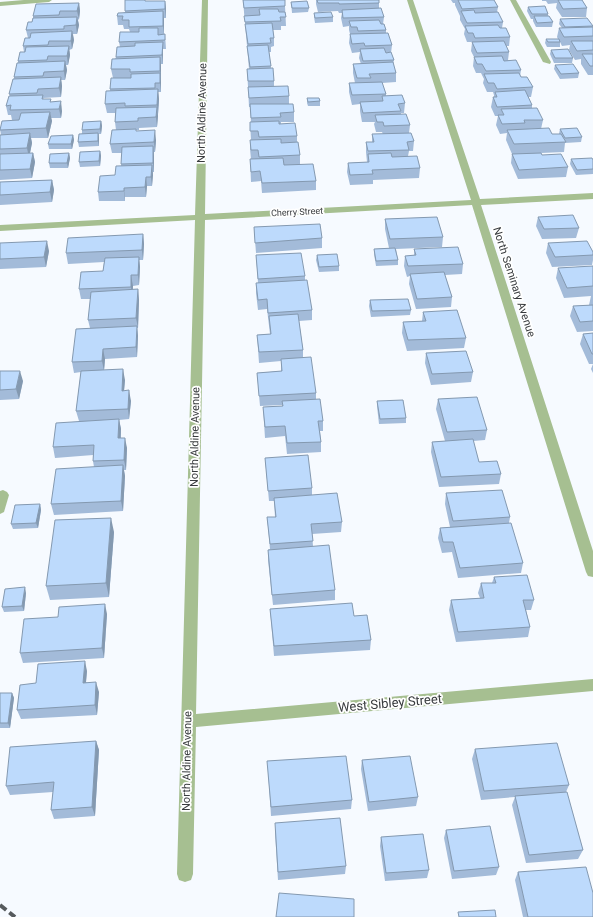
<svg xmlns="http://www.w3.org/2000/svg" width="593" height="917" font-family="Roboto,sans-serif">
<style>
.lines{fill:none;stroke-linecap:round;stroke-linejoin:round}
.minor{fill:#a6bf91;fill-rule:evenodd}
.rail{stroke:#565a5d;stroke-width:4;stroke-dasharray:8 4;stroke-linecap:butt}
.wall{fill:#a3bbd9}
.shaded-wall{fill:#8499b0}
.building{fill:#bddafc;stroke:#8499b0}
.labels{text-anchor:middle;dominant-baseline:central;stroke-width:3.5;stroke-linejoin:round;paint-order:stroke}
.far-street-label{font-size:9px;fill:#383b3e;stroke:#fff}
.street-label{font-size:11px;fill:#383b3e;stroke:#fff}
.near-street-label{font-size:13px;fill:#383b3e;stroke:#fff}
</style>
<rect width="100%" height="100%" fill="#f6faff"/>
<g class="lines">
<g class="minor">
<polygon points="24,0 52,0 49,2 0,6 0,2"/>
<polygon points="202,0 208,0 205,214 471,200 407,0 413,0 480,199 593,193 593,199 481,205 593,551 593,577 588,576 586,572 472,205 205,220 196,714 593,679 593,691 196,727 193,874 191,880 185,882 179,880 177,874 195,220 0,231 0,225 195,215"/>
<polygon points="510,0 516,0 551,62 550,64 543,62"/>
<polygon points="3,490 7,492 9,495 4,512 0,514 0,491"/>
</g>
<polyline class="rail" points="0,905 15,917"/>
</g>
<g class="wall">
<polygon points="243,0 285,6 286,26 281,26 281,30 273,30 274,38 274,46 271,47 271,52 269,52 271,68 274,81 274,86 289,96 289,104 294,112 294,122 281,122 281,124 297,136 297,143 300,155 300,164 316,181 316,190 262,193 261,181 251,182 250,159 251,159 250,149 250,140 251,140 250,122 251,122 250,107 249,107 248,87 247,69 249,69 247,46 245,24"/>
<polygon points="316,0 379,0 379,9 384,17 383,24 386,30 386,33 392,45 391,53 394,60 393,64 396,73 396,82 382,83 386,94 386,96 405,103 404,113 401,113 401,114 410,125 409,133 414,141 413,151 409,151 408,156 420,168 419,178 373,180 373,184 350,185 347,172 348,163 367,162 366,152 366,142 372,142 372,134 383,134 382,132 376,132 374,124 375,122 362,122 360,111 360,104 352,105 349,92 349,83 355,83 353,73 353,64 361,64 359,58 360,52 352,53 349,43 350,34 349,30 349,26 343,27 341,18 342,13 339,13 338,11 318,12 316,4"/>
<polygon points="451,0 494,0 498,7 497,12 503,22 502,28 510,37 509,46 506,46 509,52 508,60 521,70 520,76 521,77 533,87 531,97 528,97 532,105 532,108 543,120 541,129 552,134 559,134 560,129 582,137 581,142 565,143 564,152 541,153 542,155 568,167 566,177 518,179 511,163 512,154 506,140 507,133 500,134 496,125 498,116 495,116 491,107 493,97 494,97 494,95 493,92 487,92 483,83 484,79 481,73 476,73 473,66 474,57 471,51 472,43 472,42 467,42 464,34 465,29 460,20 460,16 455,5 455,3 453,3"/>
<polygon points="542,0 582,0 587,8 586,17 562,17 556,8 557,3 548,4 546,1 542,1"/>
<polygon points="145,1 165,1 166,9 166,18 164,18 164,34 165,34 166,49 163,49 163,64 161,64 161,92 158,92 159,99 158,114 157,127 139,128 139,130 136,130 136,131 156,140 155,152 154,152 154,172 153,172 152,186 147,186 146,197 125,197 125,201 99,201 98,192 115,175 121,166 122,153 112,153 110,144 116,130 115,122 115,113 107,113 105,104 110,91 110,89 113,78 111,69 120,47 119,42 130,32 129,29 124,29 123,25 118,25 117,16 125,12 125,11"/>
<polygon points="291,2 309,8 308,12 292,13"/>
<polygon points="79,3 80,11 79,19 78,20 79,25 77,34 73,34 74,40 72,49 69,50 70,55 68,65 66,65 67,70 65,80 61,80 62,86 61,97 43,98 44,99 51,102 62,111 61,118 51,118 52,121 48,138 31,138 32,143 30,153 33,153 35,162 32,178 0,180 0,135 1,135 0,129 19,120 12,120 11,115 8,115 6,106 10,96 9,94 14,79 14,77 18,63 18,61 24,52 23,46 28,38 26,30 32,22 33,18 33,16"/>
<polygon points="528,7 548,14 548,16 553,22 552,27 536,27 533,21 533,19 531,19 527,11"/>
<polygon points="314,13 333,17 333,22 315,23 314,17"/>
<polygon points="560,19 593,26 593,75 588,75 581,64 581,59 575,60 569,50 570,45 562,46 560,42 560,47 547,47 545,43 546,39 558,39 557,37 559,28 562,28 559,24"/>
<polygon points="551,50 573,58 572,63 554,63 550,54"/>
<polygon points="555,65 579,73 578,78 560,79 554,69"/>
<polygon points="307,98 320,101 320,106 308,106 307,103"/>
<polygon points="101,121 102,126 101,134 99,134 99,146 79,147 78,142 82,133 82,130"/>
<polygon points="73,135 74,140 72,149 49,149 48,144"/>
<polygon points="100,151 101,156 100,166 80,167 79,162"/>
<polygon points="69,153 70,158 68,168 50,168 49,163"/>
<polygon points="571,159 593,160 593,174 576,175 570,164"/>
<polygon points="52,180 54,190 52,202 0,205 0,182"/>
<polygon points="538,217 579,228 576,238 542,239 536,226"/>
<polygon points="385,219 443,237 442,247 396,249 398,260 398,265 376,266 374,254 374,249 389,248 385,229"/>
<polygon points="254,227 322,238 322,248 256,253"/>
<polygon points="143,234 144,244 143,260 139,260 140,267 139,285 133,286 133,290 138,289 139,300 138,328 137,328 138,336 137,357 105,359 104,370 125,380 124,391 131,401 129,419 119,420 121,429 121,438 127,448 126,470 124,470 125,476 123,511 54,515 51,504 94,467 93,461 93,455 55,458 53,447 79,421 76,411 81,372 74,373 72,362 90,328 88,320 91,299 81,299 79,289 103,271 104,262 68,264 66,253"/>
<polygon points="0,243 49,251 46,267 0,269"/>
<polygon points="548,243 593,252 593,260 592,265 552,267 546,253"/>
<polygon points="414,249 463,264 462,274 445,275 452,297 451,307 416,309 409,284 410,276 407,277 404,266 405,256 414,255"/>
<polygon points="256,255 305,276 305,280 312,310 312,320 299,321 303,350 303,358 316,393 316,399 323,421 323,431 320,431 321,442 321,452 287,454 285,436 265,438 263,407 282,406 282,405 260,406 257,373 281,371 281,361 259,363 257,335 270,334 267,309 258,310 256,293 256,283 258,283"/>
<polygon points="317,255 339,266 339,271 319,272 316,260"/>
<polygon points="593,266 593,331 577,332 570,316 573,306 589,305 591,296 564,298 556,278 558,268"/>
<polygon points="370,300 411,310 410,315 371,317 369,306"/>
<polygon points="423,312 466,338 464,348 407,351 402,333 403,322 422,321"/>
<polygon points="593,333 593,373 591,369 593,364 589,364 580,344 583,334"/>
<polygon points="426,353 473,372 471,382 431,385 425,363"/>
<polygon points="0,371 23,381 19,399 0,400"/>
<polygon points="438,399 487,430 485,440 473,441 479,462 501,474 499,484 439,487 431,452 432,442 445,441 436,409"/>
<polygon points="377,401 406,418 406,423 379,424 377,406"/>
<polygon points="265,458 312,488 312,495 342,522 341,532 312,534 313,546 335,590 335,600 273,605 268,560 268,550 270,549 268,527 267,517 275,517 274,501 269,501"/>
<polygon points="446,493 510,517 509,523 523,563 521,573 458,578 452,552 442,553 438,538 440,528 450,527 445,504"/>
<polygon points="40,504 41,510 38,528 13,529 11,524"/>
<polygon points="114,532 109,597 50,600 46,586"/>
<polygon points="494,577 534,600 531,610 526,610 530,627 528,637 456,642 449,610 451,600 480,598 478,593 481,583 492,583"/>
<polygon points="26,593 24,611 4,612 2,607"/>
<polygon points="270,609 354,616 371,640 370,650 274,656"/>
<polygon points="107,614 104,658 23,663 20,653"/>
<polygon points="87,671 86,682 99,692 97,715 21,719 17,710 36,683"/>
<polygon points="0,693 12,693 14,698 10,728 0,728"/>
<polygon points="96,741 99,750 95,816 54,819 51,810 53,792 10,795 6,786"/>
<polygon points="475,749 569,785 566,792 583,850 578,859 526,863 512,805 515,797 481,800 472,759"/>
<polygon points="362,760 418,797 416,806 368,811 361,769"/>
<polygon points="268,771 352,800 351,809 271,816"/>
<polygon points="446,830 499,867 496,875 452,879 444,838"/>
<polygon points="275,832 346,866 345,874 278,880"/>
<polygon points="381,837 429,870 427,878 385,881 380,846"/>
<polygon points="518,872 593,917 523,917 515,880"/>
</g>
<g class="shaded-wall">
<polygon points="165,1 166,9 166,18 165,9"/>
<polygon points="79,3 80,11 79,19 77,11"/>
<polygon points="163,11 164,20 164,34 163,26"/>
<polygon points="77,17 79,25 77,34 76,25"/>
<polygon points="72,31 74,40 72,49 71,41"/>
<polygon points="163,42 163,64 162,55"/>
<polygon points="69,46 70,55 68,65 67,56"/>
<polygon points="160,57 161,66 161,80 160,71"/>
<polygon points="65,61 67,70 65,80 64,71"/>
<polygon points="160,73 161,82 161,92 160,83"/>
<polygon points="61,77 62,86 61,97 59,88"/>
<polygon points="158,89 159,99 158,114 157,105"/>
<polygon points="61,101 62,111 61,118 59,109"/>
<polygon points="157,107 158,116 157,127 156,117"/>
<polygon points="50,112 52,121 48,138 46,128"/>
<polygon points="101,121 102,126 101,134 100,129"/>
<polygon points="155,130 156,140 155,152 154,142"/>
<polygon points="30,133 32,143 29,158 27,148"/>
<polygon points="98,133 99,138 99,146 98,141"/>
<polygon points="73,135 74,140 72,149 71,144"/>
<polygon points="153,146 154,156 154,172 153,163"/>
<polygon points="100,151 101,156 100,166 99,161"/>
<polygon points="33,153 35,162 32,178 30,169"/>
<polygon points="69,153 70,158 68,168 67,163"/>
<polygon points="152,165 153,175 152,186 151,177"/>
<polygon points="146,177 147,186 146,197 145,187"/>
<polygon points="52,180 54,190 52,202 50,192"/>
<polygon points="124,188 125,197 125,201 124,191"/>
<polygon points="143,234 144,244 143,260 142,250"/>
<polygon points="47,241 49,251 46,267 44,257"/>
<polygon points="139,257 140,267 139,285 138,275"/>
<polygon points="131,275 133,286 132,297 131,287"/>
<polygon points="138,289 139,300 138,328 136,318"/>
<polygon points="137,326 138,336 137,357 136,347"/>
<polygon points="103,349 105,359 104,371 102,361"/>
<polygon points="123,369 125,380 123,401 122,391"/>
<polygon points="20,371 23,381 19,399 16,389"/>
<polygon points="129,390 131,401 129,419 128,409"/>
<polygon points="119,419 121,429 120,449 118,438"/>
<polygon points="125,438 127,448 126,470 124,460"/>
<polygon points="123,465 125,476 123,511 121,501"/>
<polygon points="40,504 41,510 38,528 36,523"/>
<polygon points="111,518 114,532 109,597 106,583"/>
<polygon points="25,587 26,593 24,611 22,606"/>
<polygon points="105,604 107,614 104,658 102,648"/>
<polygon points="85,661 87,671 85,692 83,683"/>
<polygon points="96,682 99,692 97,715 95,705"/>
<polygon points="12,693 14,698 10,728 8,723"/>
<polygon points="96,741 99,750 95,816 92,807"/>
</g>
<g class="building">
<polygon points="125,0 145,0 145,1 165,1 165,9 125,11"/>
<polygon points="243,0 285,0 285,6 244,8"/>
<polygon points="317,0 379,0 379,3 339,4 339,3 318,3"/>
<polygon points="458,0 494,0 498,7 462,9"/>
<polygon points="558,0 582,0 587,8 563,9"/>
<polygon points="307,1 309,8 292,8 291,2"/>
<polygon points="79,3 77,11 60,11 59,15 33,16 36,4"/>
<polygon points="545,6 548,14 532,14 528,7"/>
<polygon points="381,8 384,17 343,18 342,10"/>
<polygon points="259,9 278,9 279,12 285,12 286,17 280,17 281,21 245,22 244,16 260,15"/>
<polygon points="474,10 475,13 498,12 503,22 467,23 461,11"/>
<polygon points="163,11 163,26 129,27 129,20 122,20 123,16 117,16 118,13"/>
<polygon points="331,12 333,17 315,18 314,13"/>
<polygon points="534,16 549,16 553,22 537,23"/>
<polygon points="77,17 76,25 64,26 64,29 26,30 28,22 32,22 33,18"/>
<polygon points="587,18 593,26 565,27 560,19"/>
<polygon points="379,20 381,24 384,24 386,30 358,31 357,27 351,27 349,21"/>
<polygon points="272,23 274,38 270,38 271,43 248,44 245,24"/>
<polygon points="498,25 500,28 506,28 510,37 475,38 473,33 468,33 465,26"/>
<polygon points="593,27 593,36 564,37 559,28"/>
<polygon points="139,28 158,28 158,35 165,34 165,40 119,42 120,32 139,32"/>
<polygon points="72,31 71,41 49,41 48,45 23,46 25,38 30,38 31,33"/>
<polygon points="388,33 392,45 365,46 364,43 352,44 350,34"/>
<polygon points="546,39 559,39 560,42 548,42"/>
<polygon points="504,41 509,52 477,53 472,42"/>
<polygon points="571,41 593,41 593,50 577,51"/>
<polygon points="163,42 162,55 116,57 117,47 135,46 135,43"/>
<polygon points="268,45 271,66 250,67 247,46"/>
<polygon points="69,46 67,56 48,56 47,60 18,61 20,52 25,52 26,47"/>
<polygon points="384,48 386,53 391,52 394,60 363,61 360,49"/>
<polygon points="568,49 573,58 555,58 551,50"/>
<polygon points="582,54 593,54 593,66 590,66"/>
<polygon points="502,56 504,61 516,60 521,70 486,71 482,64 477,64 474,57"/>
<polygon points="160,57 160,71 130,72 130,69 111,69 112,59"/>
<polygon points="65,61 64,71 44,72 43,76 14,77 17,63"/>
<polygon points="393,62 396,73 369,74 371,78 357,78 353,64"/>
<polygon points="573,64 579,73 561,74 555,65"/>
<polygon points="273,68 274,81 248,81 247,69"/>
<polygon points="160,73 160,83 155,83 155,88 110,89 111,78 131,78 131,74"/>
<polygon points="519,73 521,77 527,77 533,87 497,89 494,83 488,83 484,74"/>
<polygon points="61,77 59,88 38,89 37,93 9,94 13,79"/>
<polygon points="382,82 386,94 352,95 349,83"/>
<polygon points="288,86 289,96 249,98 248,87"/>
<polygon points="158,89 157,105 125,106 125,103 105,104 106,91"/>
<polygon points="525,90 532,105 497,107 493,97 497,97 495,92"/>
<polygon points="43,95 42,99 51,99 50,102 61,101 59,109 10,110 11,105 6,106 9,96"/>
<polygon points="402,95 405,103 398,104 401,111 363,113 360,102 383,101 382,96"/>
<polygon points="307,98 319,98 320,101 308,102"/>
<polygon points="250,104 293,104 294,112 280,113 281,117 251,118"/>
<polygon points="157,107 156,117 138,118 138,121 115,122 116,108"/>
<polygon points="537,108 543,120 524,120 525,123 502,124 498,115 504,115 501,109"/>
<polygon points="50,112 46,128 0,130 2,121 19,120 21,113"/>
<polygon points="406,114 410,125 384,126 383,122 377,122 375,115"/>
<polygon points="101,121 100,129 82,130 83,122"/>
<polygon points="279,121 279,124 295,123 297,136 259,137 258,131 250,131 250,122"/>
<polygon points="549,128 552,134 561,134 566,142 514,144 507,130"/>
<polygon points="577,128 582,137 565,138 560,129"/>
<polygon points="136,129 136,131 155,130 154,142 110,144 112,130"/>
<polygon points="30,133 27,148 0,149 0,135"/>
<polygon points="98,133 98,141 78,142 79,134"/>
<polygon points="411,133 414,141 407,142 409,150 368,151 366,142 374,142 372,134"/>
<polygon points="73,135 71,144 48,144 51,136"/>
<polygon points="281,139 281,143 298,142 300,155 259,157 258,150 251,150 250,140"/>
<polygon points="153,146 153,163 121,164 122,147"/>
<polygon points="100,151 99,161 79,162 80,152"/>
<polygon points="33,153 30,169 0,170 0,154"/>
<polygon points="69,153 67,163 49,163 50,154"/>
<polygon points="391,153 392,157 417,156 420,168 372,170 373,174 350,175 348,163 369,162 368,154"/>
<polygon points="541,153 542,155 561,154 568,167 519,170 512,154"/>
<polygon points="283,158 284,165 313,164 316,181 262,183 260,171 251,172 250,159"/>
<polygon points="592,158 593,160 593,169 577,170 571,159"/>
<polygon points="152,165 151,177 146,177 145,187 124,188 124,191 98,192 100,176 115,175 116,166"/>
<polygon points="52,180 50,192 0,195 0,182"/>
<polygon points="573,215 579,228 544,229 538,217"/>
<polygon points="437,217 443,237 390,239 385,219"/>
<polygon points="320,224 322,238 255,243 254,227"/>
<polygon points="143,234 142,250 66,253 68,238"/>
<polygon points="47,241 44,257 0,259 0,243"/>
<polygon points="587,241 593,252 593,255 555,257 548,243"/>
<polygon points="458,247 463,264 408,266 405,256 416,255 414,249"/>
<polygon points="395,248 398,260 376,261 374,249"/>
<polygon points="301,253 305,276 258,279 256,255"/>
<polygon points="337,254 339,266 319,267 317,255"/>
<polygon points="139,257 138,275 131,275 131,287 79,289 81,272 103,271 105,258"/>
<polygon points="593,266 593,286 567,288 558,268"/>
<polygon points="444,272 452,297 417,299 410,274"/>
<polygon points="307,280 312,310 268,313 267,299 258,300 256,283"/>
<polygon points="138,289 136,318 88,320 91,292"/>
<polygon points="408,299 411,310 372,311 370,300"/>
<polygon points="593,305 593,321 580,322 573,306"/>
<polygon points="457,310 466,338 408,340 403,322 426,321 423,312"/>
<polygon points="298,314 303,350 259,352 257,335 271,334 269,316"/>
<polygon points="137,326 136,347 103,349 102,361 72,362 76,329"/>
<polygon points="593,333 593,354 592,354 583,334"/>
<polygon points="466,351 473,372 432,374 426,353"/>
<polygon points="311,357 316,393 259,396 257,373 282,371 281,359"/>
<polygon points="123,369 122,391 129,390 128,409 76,411 81,371"/>
<polygon points="0,371 20,371 16,389 0,390"/>
<polygon points="477,397 487,430 447,432 438,399"/>
<polygon points="320,399 323,421 318,421 321,442 287,443 285,426 265,427 263,407 283,406 282,401"/>
<polygon points="403,400 406,418 380,419 377,401"/>
<polygon points="119,419 118,438 125,438 124,460 93,461 94,445 53,447 56,423"/>
<polygon points="473,439 479,462 497,461 501,474 441,477 432,442"/>
<polygon points="308,455 312,488 268,491 265,458"/>
<polygon points="123,465 121,501 51,504 56,469"/>
<polygon points="502,490 510,517 453,521 446,493"/>
<polygon points="337,493 342,522 311,524 313,541 270,544 267,517 276,517 274,498"/>
<polygon points="40,504 36,523 11,524 15,505"/>
<polygon points="111,518 106,583 46,586 55,520"/>
<polygon points="511,523 523,563 460,568 453,542 443,542 440,528"/>
<polygon points="329,545 335,590 272,595 268,550"/>
<polygon points="527,575 534,600 523,600 530,627 458,632 451,600 484,598 481,583 496,583 494,577"/>
<polygon points="25,587 22,606 2,607 5,589"/>
<polygon points="352,603 354,616 367,615 371,640 274,646 270,609"/>
<polygon points="105,604 102,648 20,653 24,619 58,617 59,607"/>
<polygon points="85,661 83,683 96,682 95,705 17,710 20,685 36,683 38,664"/>
<polygon points="0,693 12,693 8,723 0,723"/>
<polygon points="96,741 92,807 51,810 54,782 6,786 10,747"/>
<polygon points="557,743 569,785 484,791 475,749"/>
<polygon points="346,756 352,800 271,807 267,761"/>
<polygon points="410,756 418,797 369,802 362,760"/>
<polygon points="567,792 583,850 529,855 515,796"/>
<polygon points="340,818 346,866 278,872 275,823"/>
<polygon points="490,826 499,867 454,871 446,830"/>
<polygon points="423,834 429,870 386,873 381,837"/>
<polygon points="586,867 593,893 593,917 528,917 518,872"/>
<polygon points="279,893 354,899 354,917 276,917"/>
<polygon points="495,910 496,917 459,917 458,912"/>
</g>
<g class="labels">
<g class="far-street-label">
<text transform="translate(297 212) rotate(-3)">Cherry Street</text>
</g>
<g class="street-label">
<text transform="translate(202 113) rotate(-89)">North Aldine Avenue</text>
<text transform="translate(514 282) rotate(72)">North Seminary Avenue</text>
<text transform="translate(195 437) rotate(-89)">North Aldine Avenue</text>
<text transform="translate(187 761) rotate(-89)">North Aldine Avenue</text>
</g>
<g class="near-street-label">
<text transform="translate(390 703) rotate(-5)">West Sibley Street</text>
</g>
</g>
</svg>
